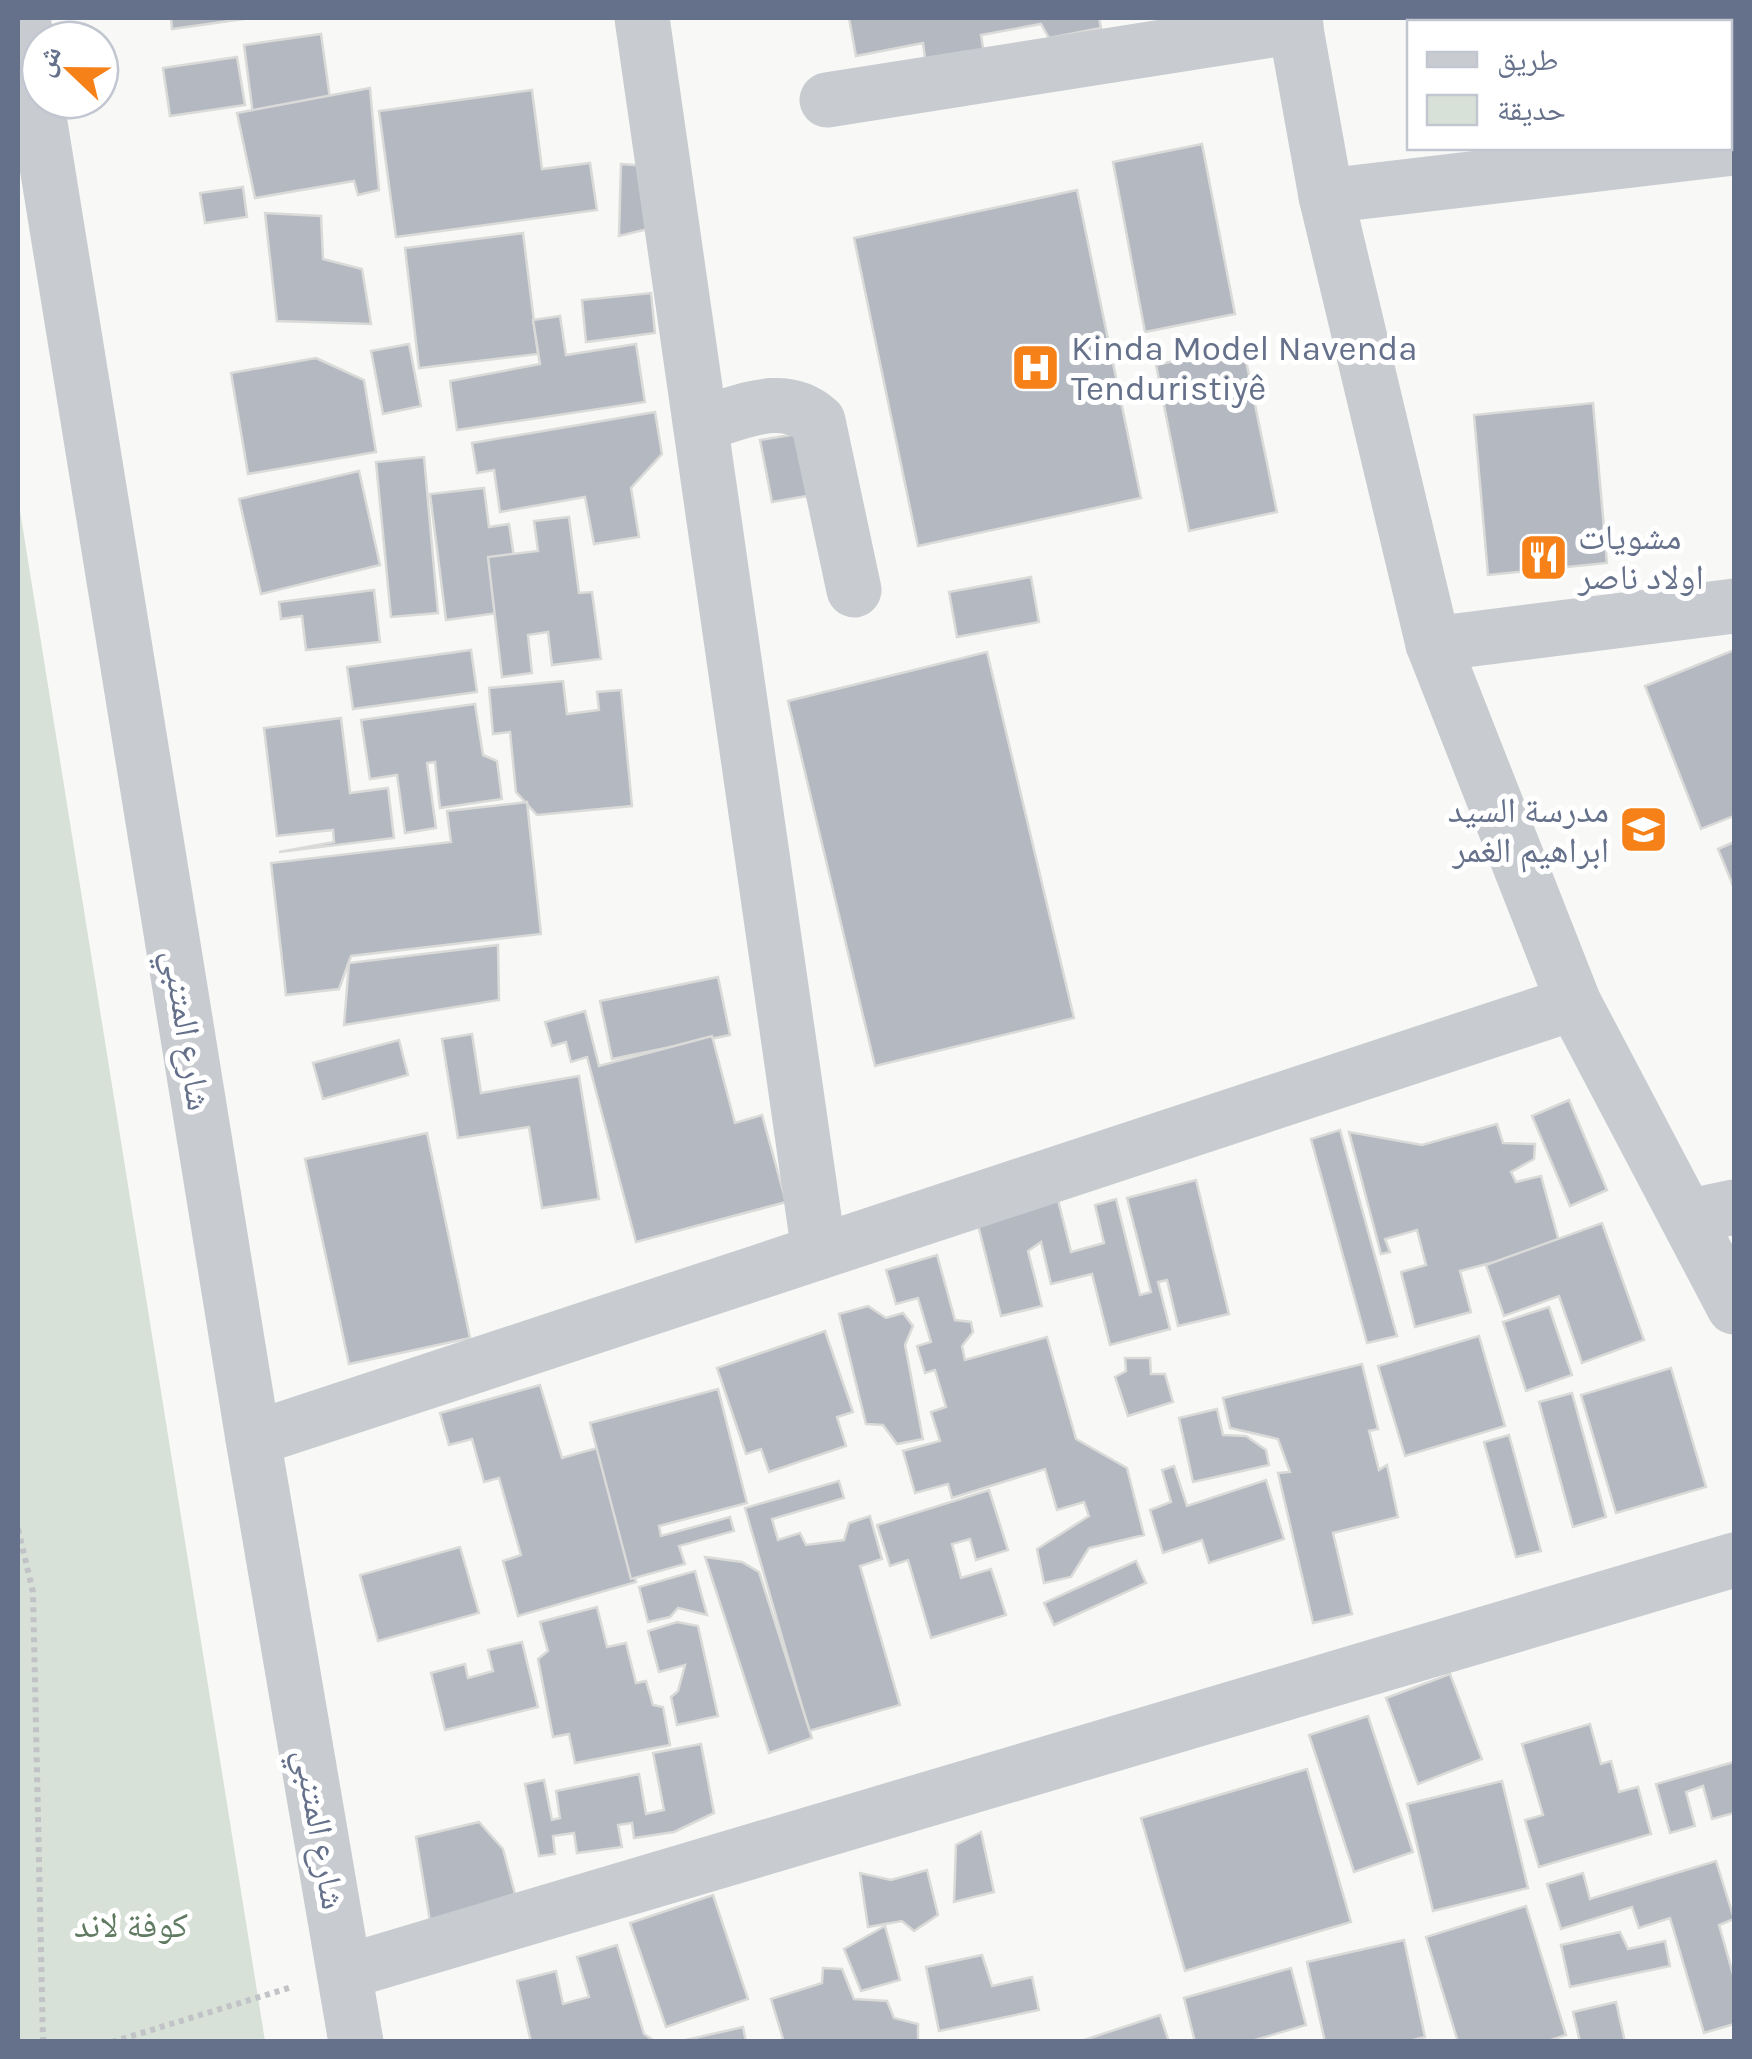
<svg xmlns="http://www.w3.org/2000/svg" width="1752" height="2059" font-family="Karla,'Noto Naskh Arabic',sans-serif">
<style>
.green{fill:#d8e1d7}
.building{fill:#b3b8c1;stroke:#dadbd8;stroke-width:2.5}
.lines{fill:none;stroke-linecap:round;stroke-linejoin:round}
.path{stroke:#c1c3c6;stroke-width:6;stroke-dasharray:5 5;stroke-linecap:butt}
.minor{stroke:#c8cbd0;stroke-width:55}
.labels{text-anchor:middle;dominant-baseline:central;stroke-width:10;stroke-linejoin:round;paint-order:stroke}
.poi-label{font-size:35px;fill:#65718a;stroke:#fff;text-anchor:start}
.street-label{font-size:35px;fill:#65718a;stroke:#fff}
.park-label{font-size:35px;fill:#607b61;stroke:#fff}
</style>
<rect width="100%" height="100%" fill="#f8f9f6"/>
<polygon class="green" points="18,498 265,2041 18,2041"/>
<g class="building">
<polygon points="171,18 251,18 172,29"/>
<polygon points="849,18 1099,18 1101,28 1049,38 1041,24 981,35 984,54 926,65 923,43 856,56"/>
<polygon points="321,34 333,120 255,130 244,45"/>
<polygon points="237,57 245,105 170,116 163,68"/>
<polygon points="370,88 379,190 358,195 354,181 255,198 237,113"/>
<polygon points="532,90 542,169 590,163 597,210 396,237 379,111"/>
<polygon points="1202,144 1235,314 1145,332 1113,162"/>
<polygon points="621,164 646,166 660,226 619,236"/>
<polygon points="243,187 247,217 205,223 200,193"/>
<polygon points="1077,190 1141,498 918,546 854,238"/>
<polygon points="265,213 321,216 323,259 362,269 371,324 277,321"/>
<polygon points="523,233 538,354 419,368 405,248"/>
<polygon points="651,293 655,333 586,342 582,300"/>
<polygon points="560,316 566,355 636,344 645,402 457,430 450,381 540,364 533,320"/>
<polygon points="409,344 421,406 383,414 371,351"/>
<polygon points="1243,346 1277,512 1189,531 1156,365"/>
<polygon points="316,358 364,380 376,452 248,474 231,373"/>
<polygon points="1593,403 1607,563 1488,575 1474,415"/>
<polygon points="655,412 662,454 631,488 639,537 594,544 585,497 500,512 494,470 477,473 472,443"/>
<polygon points="802,433 813,495 772,502 760,440"/>
<polygon points="424,457 438,613 391,617 376,462"/>
<polygon points="359,471 380,565 261,594 239,499"/>
<polygon points="484,488 489,527 509,524 514,557 491,559 498,613 446,620 430,494"/>
<polygon points="569,517 579,593 592,592 601,659 552,665 548,632 528,635 532,673 502,677 488,557 538,551 534,521"/>
<polygon points="1031,577 1039,622 957,637 949,592"/>
<polygon points="374,590 380,642 306,650 302,616 281,619 279,602"/>
<polygon points="471,650 477,692 353,709 347,667"/>
<polygon points="1734,650 1734,816 1701,829 1645,686"/>
<polygon points="987,652 1074,1018 875,1066 788,701"/>
<polygon points="563,681 567,714 599,710 597,692 621,690 632,806 537,815 516,792 510,732 493,734 489,688"/>
<polygon points="475,704 483,755 497,761 502,799 440,808 435,762 427,763 436,828 405,833 397,775 370,779 361,720"/>
<polygon points="341,718 350,793 388,788 394,838 279,852 334,842 333,830 277,836 264,728"/>
<polygon points="527,802 541,934 351,956 339,989 286,995 271,863 451,842 447,811"/>
<polygon points="1734,842 1734,888 1718,849"/>
<polygon points="498,945 499,1000 344,1025 349,963"/>
<polygon points="718,977 730,1035 612,1059 600,1001"/>
<polygon points="585,1011 599,1066 712,1036 735,1123 762,1115 786,1202 636,1242 587,1057 571,1062 566,1042 552,1046 545,1022"/>
<polygon points="472,1034 481,1093 579,1076 599,1199 542,1208 529,1127 458,1138 442,1039"/>
<polygon points="399,1040 408,1075 323,1099 313,1063"/>
<polygon points="1569,1100 1607,1190 1570,1206 1532,1116"/>
<polygon points="1497,1124 1503,1143 1535,1144 1534,1159 1511,1172 1516,1182 1541,1176 1560,1245 1460,1271 1471,1312 1415,1327 1401,1272 1426,1265 1417,1230 1385,1239 1390,1252 1381,1254 1349,1132 1422,1145"/>
<polygon points="1340,1130 1397,1336 1367,1343 1311,1139"/>
<polygon points="427,1133 470,1338 349,1364 305,1159"/>
<polygon points="1196,1180 1229,1314 1178,1326 1167,1280 1158,1282 1170,1329 1110,1345 1092,1274 1051,1284 1041,1242 1028,1251 1042,1306 1001,1316 976,1217 1057,1196 1071,1252 1104,1243 1095,1205 1116,1199 1140,1295 1151,1292 1127,1198"/>
<polygon points="1602,1223 1644,1340 1582,1363 1559,1296 1504,1316 1486,1265"/>
<polygon points="937,1255 955,1320 971,1322 973,1332 962,1346 965,1360 1047,1337 1076,1439 1127,1468 1144,1535 1089,1548 1071,1577 1044,1583 1037,1549 1089,1516 1084,1502 1057,1510 1045,1469 952,1498 948,1484 915,1493 903,1451 940,1441 931,1412 946,1407 935,1370 925,1373 917,1346 931,1342 918,1298 896,1304 886,1270"/>
<polygon points="868,1306 886,1318 903,1313 913,1326 905,1345 923,1439 897,1444 883,1425 866,1424 839,1314"/>
<polygon points="1549,1307 1572,1375 1526,1391 1503,1322"/>
<polygon points="825,1331 853,1412 837,1417 846,1446 769,1472 761,1449 746,1454 717,1368"/>
<polygon points="1479,1336 1505,1426 1405,1456 1378,1366"/>
<polygon points="1125,1358 1150,1358 1151,1374 1165,1374 1173,1402 1128,1416 1115,1377 1126,1371"/>
<polygon points="1362,1364 1378,1429 1369,1431 1379,1470 1387,1465 1398,1517 1333,1533 1352,1614 1313,1623 1278,1473 1290,1472 1278,1439 1230,1428 1223,1398"/>
<polygon points="1671,1368 1706,1487 1616,1513 1581,1395"/>
<polygon points="540,1385 562,1458 597,1448 636,1582 518,1616 503,1561 521,1555 499,1478 484,1482 472,1439 449,1445 440,1413"/>
<polygon points="718,1389 747,1503 659,1526 661,1536 730,1517 734,1531 679,1546 685,1564 631,1579 590,1423"/>
<polygon points="1572,1393 1606,1517 1573,1527 1539,1402"/>
<polygon points="1217,1409 1223,1435 1246,1436 1266,1450 1269,1465 1193,1482 1179,1418"/>
<polygon points="1509,1435 1541,1551 1516,1557 1484,1442"/>
<polygon points="1174,1466 1187,1506 1266,1480 1284,1539 1209,1563 1202,1540 1163,1553 1150,1510 1171,1502 1162,1470"/>
<polygon points="839,1481 844,1498 772,1519 778,1540 800,1533 806,1545 844,1540 849,1523 870,1516 882,1559 860,1566 900,1705 809,1731 745,1508"/>
<polygon points="989,1490 1008,1550 976,1560 970,1539 952,1544 961,1578 991,1569 1006,1615 931,1638 908,1560 890,1566 877,1525"/>
<polygon points="460,1547 479,1613 378,1641 360,1575"/>
<polygon points="705,1557 742,1562 759,1572 812,1738 769,1753"/>
<polygon points="1136,1561 1146,1583 1054,1625 1044,1603"/>
<polygon points="695,1571 707,1615 678,1608 670,1617 648,1622 639,1587"/>
<polygon points="597,1607 607,1647 626,1643 636,1683 646,1681 653,1705 663,1707 670,1745 575,1763 569,1734 553,1737 538,1659 548,1651 540,1622"/>
<polygon points="677,1622 698,1626 718,1716 677,1725 671,1697 678,1691 685,1665 659,1672 648,1631"/>
<polygon points="522,1642 538,1707 445,1730 431,1673 465,1664 468,1678 493,1671 488,1650"/>
<polygon points="1450,1674 1482,1759 1418,1784 1386,1698"/>
<polygon points="1368,1716 1413,1852 1354,1872 1309,1735"/>
<polygon points="1590,1724 1601,1764 1611,1761 1619,1792 1638,1787 1651,1834 1539,1867 1525,1820 1543,1815 1522,1744"/>
<polygon points="701,1744 714,1813 674,1832 634,1838 632,1823 618,1825 622,1847 577,1853 574,1833 553,1836 555,1854 539,1856 525,1784 544,1780 552,1820 560,1818 556,1791 639,1774 646,1814 664,1810 653,1753"/>
<polygon points="1734,1762 1734,1813 1712,1819 1703,1786 1686,1792 1695,1826 1670,1833 1656,1784"/>
<polygon points="1307,1769 1351,1922 1185,1971 1141,1818"/>
<polygon points="1502,1781 1528,1888 1433,1911 1407,1804"/>
<polygon points="479,1822 503,1849 515,1894 430,1921 416,1837"/>
<polygon points="981,1832 994,1892 954,1902 956,1845"/>
<polygon points="1716,1861 1734,1919 1719,1925 1734,1978 1734,2024 1704,2033 1670,1918 1639,1928 1632,1907 1561,1929 1547,1884 1583,1873 1590,1899"/>
<polygon points="927,1870 938,1915 914,1931 902,1921 868,1927 860,1873 891,1880"/>
<polygon points="713,1895 748,1999 666,2027 630,1923"/>
<polygon points="1526,1906 1566,2035 1545,2042 1458,2042 1426,1937"/>
<polygon points="885,1926 900,1980 861,1991 844,1949"/>
<polygon points="1620,1932 1628,1949 1665,1941 1670,1966 1570,1987 1561,1945"/>
<polygon points="1404,1940 1425,2037 1405,2042 1325,2042 1307,1962"/>
<polygon points="617,1945 644,2034 656,2042 531,2042 517,1981 556,1971 563,2004 589,1997 577,1957"/>
<polygon points="982,1955 992,1986 1032,1977 1039,2010 939,2031 926,1967"/>
<polygon points="823,1968 842,1969 854,1999 887,2001 894,2018 918,2024 918,2042 784,2042 771,1999 822,1983"/>
<polygon points="1291,1968 1306,2025 1248,2042 1195,2042 1184,1998"/>
<polygon points="1616,2002 1625,2042 1580,2042 1573,2012"/>
<polygon points="1160,2015 1169,2042 1078,2042"/>
<polygon points="743,2027 746,2042 677,2042"/>
</g>
<g class="lines">
<g class="path">
<polyline points="18,1529 33,1592 43,2042"/>
<polyline points="112,2042 292,1987"/>
</g>
<g class="minor">
<polyline points="23,18 253,1439 356,2042"/>
<polyline points="642,18 819,1252"/>
<polyline points="1294,18 1326,196 1433,644 1574,1003 1734,1307"/>
<polyline points="827,100 1296,26"/>
<polyline points="1326,196 1734,148"/>
<path d="M701 424C741 413 783 390 818 421L854 590"/>
<polyline points="1433,644 1734,606"/>
<polyline points="1687,1217 1734,1207"/>
<polyline points="253,1439 1574,1003"/>
<polyline points="345,1972 1734,1560"/>
</g>
</g>
<defs>
<symbol id="hospital-square" viewBox="-11 -11 22 22"><rect x="-9" y="-9" width="18" height="18" rx="4" fill="#f68119" stroke="#fff"/><path d="M-5-5h3v3.5h4V-5h3V5h-3V1.5h-4V5h-3Z" fill="#fff"/></symbol>
<symbol id="restaurant-square" viewBox="-11 -11 22 22"><rect x="-9" y="-9" width="18" height="18" rx="4" fill="#f68119" stroke="#fff"/><path d="M-5-6h1v4h1v-4h1v4h1v-4h1v5L-1.5 .5V6h-2V.5L-5-1ZM5-6V6H3V1.5H1.5Q1.5-4 5-6Z" fill="#fff"/></symbol>
<symbol id="school-square" viewBox="-11 -11 22 22"><rect x="-9" y="-9" width="18" height="18" rx="4" fill="#f68119" stroke="#fff"/><path d="M0-5L7-2L0 1L-7-2ZM-4 1L0 2.5L4 1V4Q0 6-4 4Z" fill="#fff"/></symbol>
</defs>
<g fill-rule="evenodd">
<use href="#hospital-square" x="1008" y="340" width="55" height="55"/>
<use href="#restaurant-square" x="1516" y="530" width="55" height="55"/>
<use href="#school-square" x="1616" y="802" width="55" height="55"/>
</g>
<g class="labels">
<g class="poi-label">
<text x="1071" y="348">Kinda Model Navenda<tspan x="1071" dy="40">Tenduristiyê</tspan></text>
<text x="1578" y="537">مشويات<tspan x="1578" dy="40">اولاد ناصر</tspan></text>
<text x="1609" y="810" text-anchor="end">مدرسة السيد<tspan x="1609" dy="40">ابراهيم الغمر</tspan></text>
</g>
<g class="street-label">
<text transform="translate(187 1030) rotate(81)">شارع المتنبي</text>
<text transform="translate(320 1829) rotate(80)">شارع المتنبي</text>
</g>
<g class="park-label">
<text x="131" y="1925">كوفة لاند</text>
</g>
</g>
<rect width="1752" height="2059" fill="none" stroke="#65718a" stroke-width="40"/>
<rect x="1407" y="20" width="325" height="130" fill="#ffffff" stroke="#c1c6d0" stroke-width="2.5"/>
<rect x="1427" y="52" width="50" height="15" fill="#c8cbd0" stroke="#c1c6d0" stroke-width="2.5"/>
<text x="1497" y="70" font-size="30" fill="#65718a">طريق</text>
<rect x="1427" y="95" width="50" height="30" fill="#d8e1d7" stroke="#c1c6d0" stroke-width="2.5"/>
<text x="1497" y="120" font-size="30" fill="#65718a">حديقة</text>
<g transform="translate(70 70) rotate(292)"><circle r="48" fill="#ffffff" stroke="#c1c6d0" stroke-width="2.5"/>
<path d="M0-8L18 38L0 25L-18 38Z" fill="#f68119"/>
<text y="-15" font-size="28" font-weight="bold" text-anchor="middle" fill="#65718a">ش</text>
</g>
</svg>
